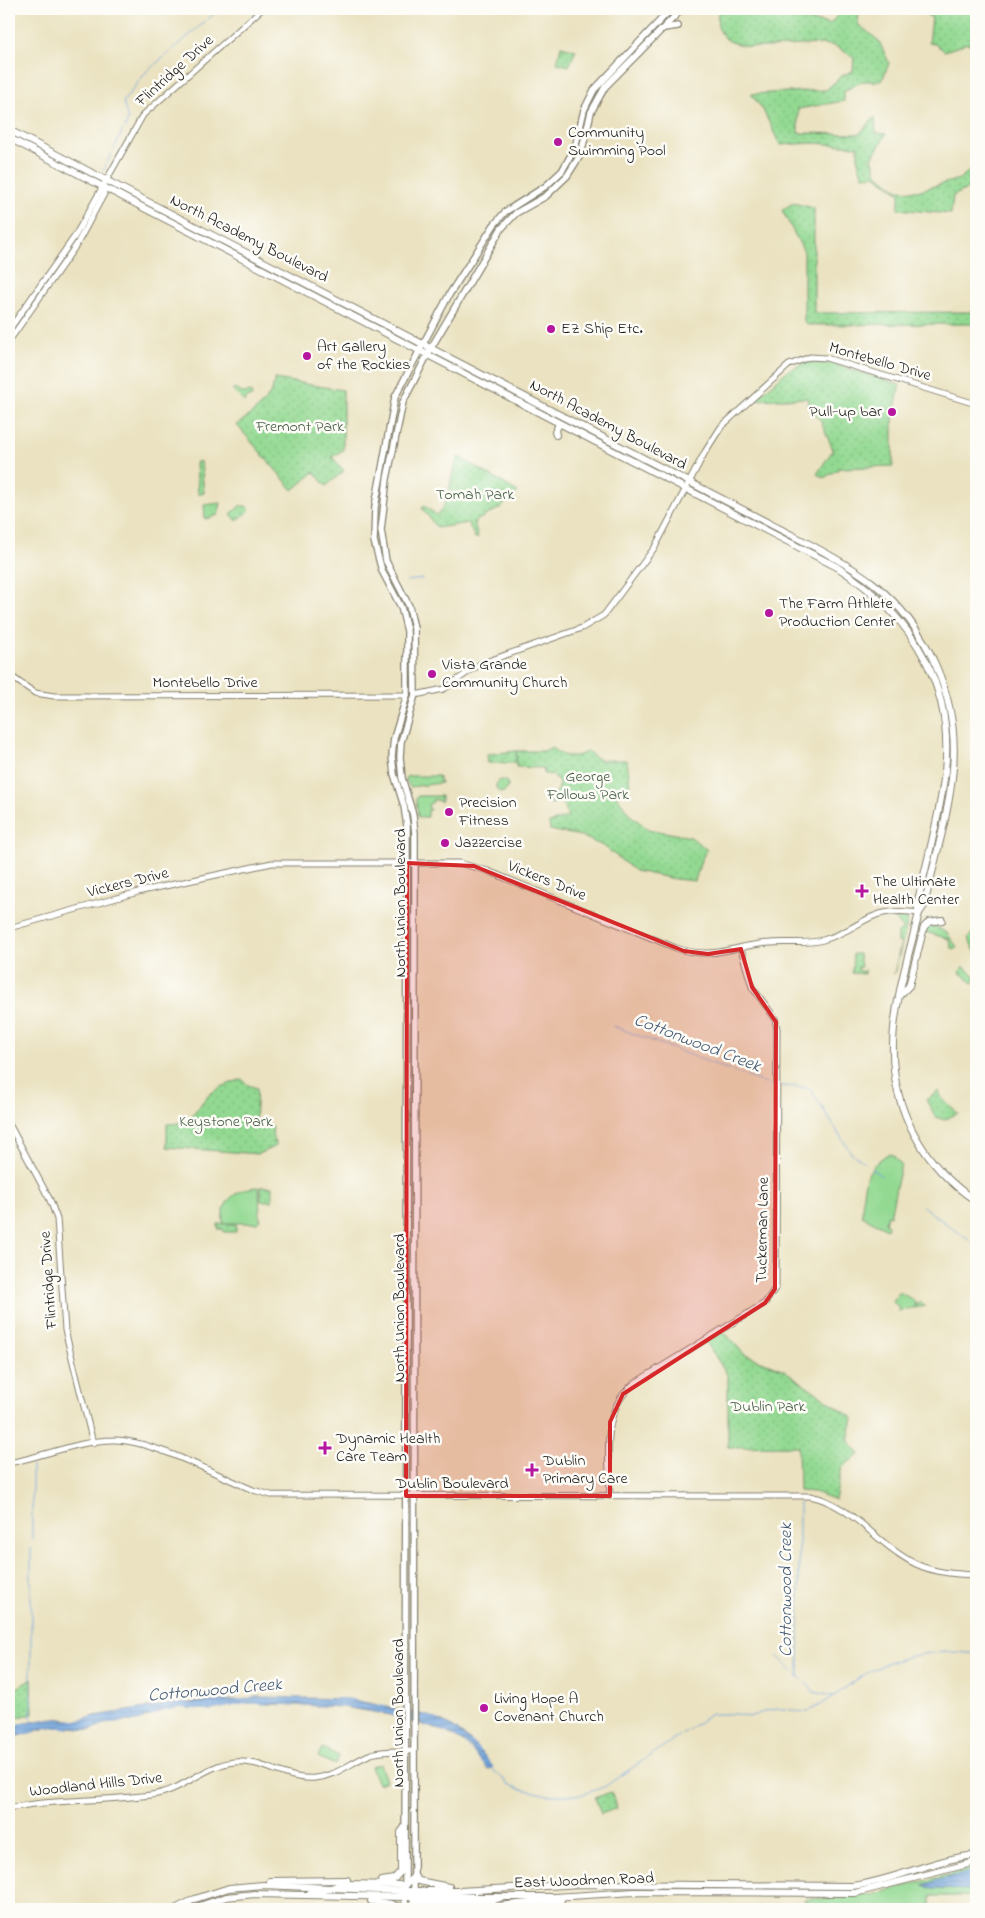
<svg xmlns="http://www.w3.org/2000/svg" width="985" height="1918" font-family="'Indie Flower',sans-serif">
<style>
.grass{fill:#93d992;stroke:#587a57}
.park{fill:url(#park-dots);stroke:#587a57}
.garden{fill:url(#garden-furrows);stroke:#587a57}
.water{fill:url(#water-rules);stroke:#47607c}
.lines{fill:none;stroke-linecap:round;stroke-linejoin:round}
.stream{stroke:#72a4dd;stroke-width:1}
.secondary-casing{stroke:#837f6e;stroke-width:7}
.primary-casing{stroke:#837f6e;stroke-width:8}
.highway-casing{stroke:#837f6e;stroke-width:8}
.secondary{stroke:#fff;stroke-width:5}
.primary{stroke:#fff;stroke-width:5.5}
.highway{stroke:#fff;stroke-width:6}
.marked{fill:#d62828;fill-opacity:0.2;stroke:#d62828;stroke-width:4;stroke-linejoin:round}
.poi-dot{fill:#b5179e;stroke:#fdfcf7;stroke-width:2}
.labels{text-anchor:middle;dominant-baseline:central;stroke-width:5;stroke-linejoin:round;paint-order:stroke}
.street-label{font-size:16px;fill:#1c1c1c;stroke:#fdfcf7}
.poi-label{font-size:16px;fill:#1c1c1c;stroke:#fdfcf7;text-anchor:start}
.park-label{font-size:16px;fill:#465e45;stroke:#fdfcf7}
.water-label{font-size:18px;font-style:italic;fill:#435973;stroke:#fdfcf7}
</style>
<defs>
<pattern id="park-dots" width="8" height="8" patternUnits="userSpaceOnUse" patternTransform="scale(1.25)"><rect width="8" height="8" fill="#93d992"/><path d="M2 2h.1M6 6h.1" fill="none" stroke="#7eba7d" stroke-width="1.8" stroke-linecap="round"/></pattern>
<pattern id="garden-furrows" width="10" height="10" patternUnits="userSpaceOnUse" patternTransform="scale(1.25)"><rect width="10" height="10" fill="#93d992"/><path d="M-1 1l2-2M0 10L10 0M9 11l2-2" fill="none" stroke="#7eba7d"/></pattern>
<pattern id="water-rules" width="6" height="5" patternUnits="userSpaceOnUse" patternTransform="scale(1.25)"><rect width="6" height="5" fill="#72a4dd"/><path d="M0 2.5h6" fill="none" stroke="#5d85b2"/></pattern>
</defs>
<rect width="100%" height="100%" fill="#fdfcf7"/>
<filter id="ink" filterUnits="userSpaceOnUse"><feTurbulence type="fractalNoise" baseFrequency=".02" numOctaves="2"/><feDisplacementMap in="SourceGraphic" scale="10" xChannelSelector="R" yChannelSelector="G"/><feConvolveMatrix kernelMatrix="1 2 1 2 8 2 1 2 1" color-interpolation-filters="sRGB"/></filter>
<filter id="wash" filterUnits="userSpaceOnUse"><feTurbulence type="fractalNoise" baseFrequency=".0096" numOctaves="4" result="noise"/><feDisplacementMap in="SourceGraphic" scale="20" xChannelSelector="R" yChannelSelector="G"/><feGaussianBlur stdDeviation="1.12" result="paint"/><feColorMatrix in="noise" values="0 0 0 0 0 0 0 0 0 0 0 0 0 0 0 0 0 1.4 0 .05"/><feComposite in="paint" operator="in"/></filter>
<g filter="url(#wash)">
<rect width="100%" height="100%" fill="#eae2c0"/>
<g class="grass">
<polygon points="221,503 218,515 205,519 204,505"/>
<polygon points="408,776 438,776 441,783 410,787 405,778"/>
<circle cx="502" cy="786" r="6"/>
<polygon points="418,796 441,796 441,802 433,799 433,802 428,805 430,810 428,810 428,817 418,817 416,799"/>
<polygon points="896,917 906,918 908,921 894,974 901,943 898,942 898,933 903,928 896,920"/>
<polygon points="931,924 947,933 957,947 954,949 951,947 949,939 925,932 927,926"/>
<polygon points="976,929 976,953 968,938"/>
<polygon points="853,954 859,954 861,967 858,967 858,970 863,972 865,969 865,974 852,973"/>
<path d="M888 1154 893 1155 901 1165 890 1216 887 1215 885 1223 888 1225 887 1229 862 1216C863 1187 862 1170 888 1154Z"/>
<path d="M259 1187 260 1220 257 1223H223C220 1201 238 1187 259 1187Z"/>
<polygon points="899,1292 915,1301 915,1306 920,1302 925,1306 898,1311 899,1308 893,1302"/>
<polygon points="322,1748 339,1756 335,1765 318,1757"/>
<polygon points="380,1764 386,1781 378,1784 371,1767"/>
<polygon points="976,1867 976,1896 931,1896 931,1909 804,1909 804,1900 810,1899 872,1895"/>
</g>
<g class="park">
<path d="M719 9H773L772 13 830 24 840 12 859 9 858 24 879 41 889 63 882 81H863L844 91V101L798 109V133L859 134 875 117 876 133 886 134 872 158 877 174 898 190 917 191 959 179 976 166V184L953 196 951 214 898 209 900 193 875 175 863 176 858 162V146L812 143 780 145 763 110 751 94 826 90 843 75 853 71 854 58C848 54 840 48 834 46 806 37 704 70 719 9Z"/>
<polygon points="917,9 976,9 976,51 968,43 945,51 935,44 929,43 932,18"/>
<polygon points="793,203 814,208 814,313 976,312 976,324 807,325 804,322 804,252 782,210"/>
<polygon points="809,361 828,362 900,385 893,418 893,466 840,468 824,478 817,474 833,450 821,421 809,407 807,398 755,400 787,371"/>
<path d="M275 379 343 390V450L332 457 344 471 326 486 314 472 293 490 237 425C253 412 272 401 275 379Z"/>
<polygon points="234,388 242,393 251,392 252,397 248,397 244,402 233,391"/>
<path d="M459 457 518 492 500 508 474 522 478 538H475L468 523 437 528 422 508 424 506 437 515C453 498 448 476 459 457Z"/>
<polygon points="196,462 201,462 204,493 198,494"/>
<polygon points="241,505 243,507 245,505 250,510 237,521 231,514"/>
<path d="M552 747C559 758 578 759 587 751L599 760H627L630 785 616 795 630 815 648 829 691 837 707 850 701 860 695 881 675 879 635 871 605 847 581 836 550 830 549 823 568 817 565 808 560 801 550 804 551 798H548L558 791 559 782 553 775 544 774 543 768 516 767V751H544Z"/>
<polygon points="964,967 976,977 973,983 959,972"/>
<path d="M242 1079 248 1085 257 1088 255 1122 273 1127 272 1135 276 1146 258 1154 167 1147V1124C199 1124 193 1106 213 1092 221 1086 232 1083 242 1079Z"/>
<polygon points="939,1091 942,1099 958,1113 944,1120 936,1117 926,1100"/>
<rect x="261" y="1187" width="11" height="14"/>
<polygon points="218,1224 236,1224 236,1232 224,1232 223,1229 218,1229"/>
<polygon points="724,1332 744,1354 784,1370 853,1418 848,1440 860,1454 842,1467 835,1500 814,1492 799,1491 798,1446 728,1447 728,1376 706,1342"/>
<polygon points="32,1679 33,1714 9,1719 9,1693"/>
<polygon points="611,1792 617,1808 601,1814 595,1798"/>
</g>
<g class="garden">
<polygon points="561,46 576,50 569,66 557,63"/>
<polygon points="516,751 516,763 488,763 487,754"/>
</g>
<g class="water">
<polygon points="257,1697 349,1699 429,1716 451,1726 473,1743 493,1767 488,1770 469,1745 446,1732 391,1715 343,1707 247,1703 211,1710 179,1707 161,1711 137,1721 109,1722 90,1730 52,1726 9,1739 9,1728 21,1724 53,1718 78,1721 95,1716 170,1704 252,1699"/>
<polygon points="976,1871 976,1890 933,1889 923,1885 941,1879"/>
<polygon points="814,1904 841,1909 810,1909 810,1906"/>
</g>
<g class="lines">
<g class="stream">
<polyline points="125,128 128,119 123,102 146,72 220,9"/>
<polyline points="114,149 123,130"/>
<polyline points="103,171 111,154"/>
<polyline points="407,581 422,579"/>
<polyline points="613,1026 772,1086"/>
<polyline points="782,1086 802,1087 811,1090 851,1153 865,1163"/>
<polyline points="871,1168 881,1176"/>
<polyline points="922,1206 976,1245"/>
<polyline points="799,1503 799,1677"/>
<polyline points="32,1539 32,1466"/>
<polyline points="777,1656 803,1680"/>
<polyline points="806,1683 814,1692 833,1696"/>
<polyline points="248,1699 256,1697"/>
<polyline points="338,1699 354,1700"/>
<polyline points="236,1700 244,1700"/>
<polyline points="213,1701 222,1701"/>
<polyline points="251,1703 267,1704"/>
<polyline points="281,1704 294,1705"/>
<polyline points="377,1705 386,1707"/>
<polyline points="338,1706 346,1707"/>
<polyline points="31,1707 31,1548"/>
<polyline points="159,1707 187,1703"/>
<polyline points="31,1709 31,1723"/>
<polyline points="164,1710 179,1707 211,1710 247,1703"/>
<polyline points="132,1712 155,1707"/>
<polyline points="392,1715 403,1718"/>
<polyline points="424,1715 439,1720"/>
<polyline points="148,1717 156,1713"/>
<polyline points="68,1720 78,1721 118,1714"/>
<polyline points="36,1722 49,1720"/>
<polyline points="120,1723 123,1720 140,1720"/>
<polyline points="19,1724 27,1723"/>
<polyline points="100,1725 109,1722 116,1722"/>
<polyline points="49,1727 70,1728"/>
<polyline points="9,1728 15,1726"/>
<polyline points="438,1729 448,1733"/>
<polyline points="23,1735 36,1731"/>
<polyline points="454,1736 461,1740"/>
<polyline points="9,1739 19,1736"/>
<polyline points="464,1742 488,1769"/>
<polyline points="471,1742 482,1753"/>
<polyline points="486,1758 493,1767 491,1768"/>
<path d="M491 1768 509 1784 518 1788 548 1795H580L604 1787 711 1714H737L748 1717C759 1714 772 1708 785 1709 795 1710 800 1714 811 1710 828 1702 843 1689 859 1678 893 1656 936 1648 976 1654"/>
</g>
</g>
</g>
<g filter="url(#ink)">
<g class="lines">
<defs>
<g id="secondary">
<polyline points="9,330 75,236 143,115 262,9"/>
<polyline points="9,341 77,244 104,194 103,187"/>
<polyline points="9,675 35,693 54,696 407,695"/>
<polyline points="415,695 444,689 480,664 582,628 604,615 655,547 705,452 721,427 789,365 810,357 826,358 976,404"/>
<path d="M9 928 142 891 272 863H459L488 871 676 948C716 961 733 945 770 943 787 941 805 945 823 940 865 928 867 905 919 913"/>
<polyline points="9,1124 50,1200 57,1219 65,1330 93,1443"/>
<path d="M9 1463C41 1457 82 1440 113 1440 150 1439 217 1475 253 1490L271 1495 810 1496C852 1504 878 1546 916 1564 935 1573 956 1574 976 1575"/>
<path d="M610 1496C609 1457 600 1409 635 1383L765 1303 776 1287 777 1029 775 1018 752 987 741 949"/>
<path d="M9 1808C57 1798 108 1802 157 1794 184 1789 206 1765 234 1762 263 1759 286 1781 315 1778 337 1776 351 1762 371 1754 384 1750 399 1751 413 1751"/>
</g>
<g id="primary">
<polyline points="664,28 678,26"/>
<polyline points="405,1909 407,826 404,806 394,774 392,756 394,738 407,695 407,631 401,607 382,571 374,541 375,507 395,397 449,295 494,225 505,212 546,186 562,171 575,148 584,110 594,90 671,9"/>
<polyline points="414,1909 415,833 413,815 402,778 400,757 401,742 415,695 414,628 409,606 386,561 381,530 387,479 403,402 431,348 501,229 516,213 546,196 567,176 581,154 591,112 605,87 682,9"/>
</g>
<g id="highway">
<path d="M9 130 811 545C833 557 854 568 873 583 928 627 959 698 953 768 949 815 934 861 924 906L919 913C909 954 894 1002 893 1044 891 1108 923 1166 976 1201"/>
<path d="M9 138 837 567C915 617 959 691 943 786 937 826 926 865 917 905L919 913"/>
<polyline points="556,435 555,432 559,424"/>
<polyline points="901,994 909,986 924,927 929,922 942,920"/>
<polyline points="270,1881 347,1880"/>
<polyline points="382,1881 394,1879 401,1871 401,1832 405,1827"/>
<polyline points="310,1892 322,1891 342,1884 406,1885 414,1876 419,1881 449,1887"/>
<polyline points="371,1901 391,1904 404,1909"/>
<polyline points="486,1907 561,1900"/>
<path d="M175 1909 195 1899 229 1888 263 1885 400 1891H459L582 1884 852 1886C894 1881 933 1859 976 1855"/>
<polyline points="191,1909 226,1897 255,1894 404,1897 554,1897 634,1892 855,1893 976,1862"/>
<polyline points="405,1909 413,1903 486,1903 500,1898"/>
<polyline points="423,1909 441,1907"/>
</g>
</defs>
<use href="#secondary" class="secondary-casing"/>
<use href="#primary" class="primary-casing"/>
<use href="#highway" class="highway-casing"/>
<use href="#secondary" class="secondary"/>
<use href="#primary" class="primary"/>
<use href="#highway" class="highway"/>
</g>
</g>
<path class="marked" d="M407 863 474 866 684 951 708 954 741 949 752 987 776 1022 775 1289 765 1303 623 1394 610 1422V1496H406Z"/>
<g class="poi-dot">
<circle cx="558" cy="142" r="5"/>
<circle cx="551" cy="329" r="5"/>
<circle cx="307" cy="356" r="5"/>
<circle cx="892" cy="412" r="5"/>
<circle cx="769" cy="613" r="5"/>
<circle cx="432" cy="674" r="5"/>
<circle cx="449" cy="812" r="5"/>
<circle cx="445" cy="843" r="5"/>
<path d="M859.5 883.5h5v5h5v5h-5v5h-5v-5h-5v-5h5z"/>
<path d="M322.5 1440.5h5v5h5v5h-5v5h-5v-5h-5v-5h5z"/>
<path d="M529.5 1462.5h5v5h5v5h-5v5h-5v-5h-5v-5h5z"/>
<circle cx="484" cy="1708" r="5"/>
</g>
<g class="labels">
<g class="street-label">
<text transform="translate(175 71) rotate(-42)">Flintridge Drive</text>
<text transform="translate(249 239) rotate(27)">North Academy Boulevard</text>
<text transform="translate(880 362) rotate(16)">Montebello Drive</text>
<text transform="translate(608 425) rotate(28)">North Academy Boulevard</text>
<text x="205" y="683">Montebello Drive</text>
<text transform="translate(547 881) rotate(22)">Vickers Drive</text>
<text transform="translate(128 883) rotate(-14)">Vickers Drive</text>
<text transform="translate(401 903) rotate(-90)">North Union Boulevard</text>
<text transform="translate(763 1230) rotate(-89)">Tuckerman Lane</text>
<text transform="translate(49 1280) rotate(-94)">Flintridge Drive</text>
<text transform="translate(400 1308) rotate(-90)">North Union Boulevard</text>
<text x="452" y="1484">Dublin Boulevard</text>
<text transform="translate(399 1713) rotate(-90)">North Union Boulevard</text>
<text transform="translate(96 1785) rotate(-6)">Woodland Hills Drive</text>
<text transform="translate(584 1881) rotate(-2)">East Woodmen Road</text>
</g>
<g class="poi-label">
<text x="568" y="133">Community<tspan x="568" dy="18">Swimming Pool</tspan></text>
<text x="561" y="329">EZ Ship Etc.</text>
<text x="317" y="347">Art Gallery<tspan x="317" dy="18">of the Rockies</tspan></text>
<text x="882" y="412" text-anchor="end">Pull-up bar</text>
<text x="779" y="604">The Farm Athlete<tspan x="779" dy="18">Production Center</tspan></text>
<text x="442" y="665">Vista Grande<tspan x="442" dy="18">Community Church</tspan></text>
<text x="459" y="803">Precision<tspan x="459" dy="18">Fitness</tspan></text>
<text x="455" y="843">Jazzercise</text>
<text x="873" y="882">The Ultimate<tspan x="873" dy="18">Health Center</tspan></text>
<text x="336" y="1439">Dynamic Health<tspan x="336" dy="18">Care Team</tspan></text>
<text x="543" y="1461">Dublin<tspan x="543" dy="18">Primary Care</tspan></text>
<text x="494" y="1699">Living Hope A<tspan x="494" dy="18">Covenant Church</tspan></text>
</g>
<g class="park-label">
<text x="300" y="427">Fremont Park</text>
<text x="475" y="495">Tomah Park</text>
<text x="588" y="777">George<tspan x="588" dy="18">Follows Park</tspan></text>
<text x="226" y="1122">Keystone Park</text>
<text x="768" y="1407">Dublin Park</text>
</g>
<g class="water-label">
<text transform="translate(697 1044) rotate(21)">Cottonwood Creek</text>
<text transform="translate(787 1590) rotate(-90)">Cottonwood Creek</text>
<text transform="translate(215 1691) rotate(-5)">Cottonwood Creek</text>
</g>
</g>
<rect width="985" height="1918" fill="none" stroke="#fdfcf7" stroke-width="30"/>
</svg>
